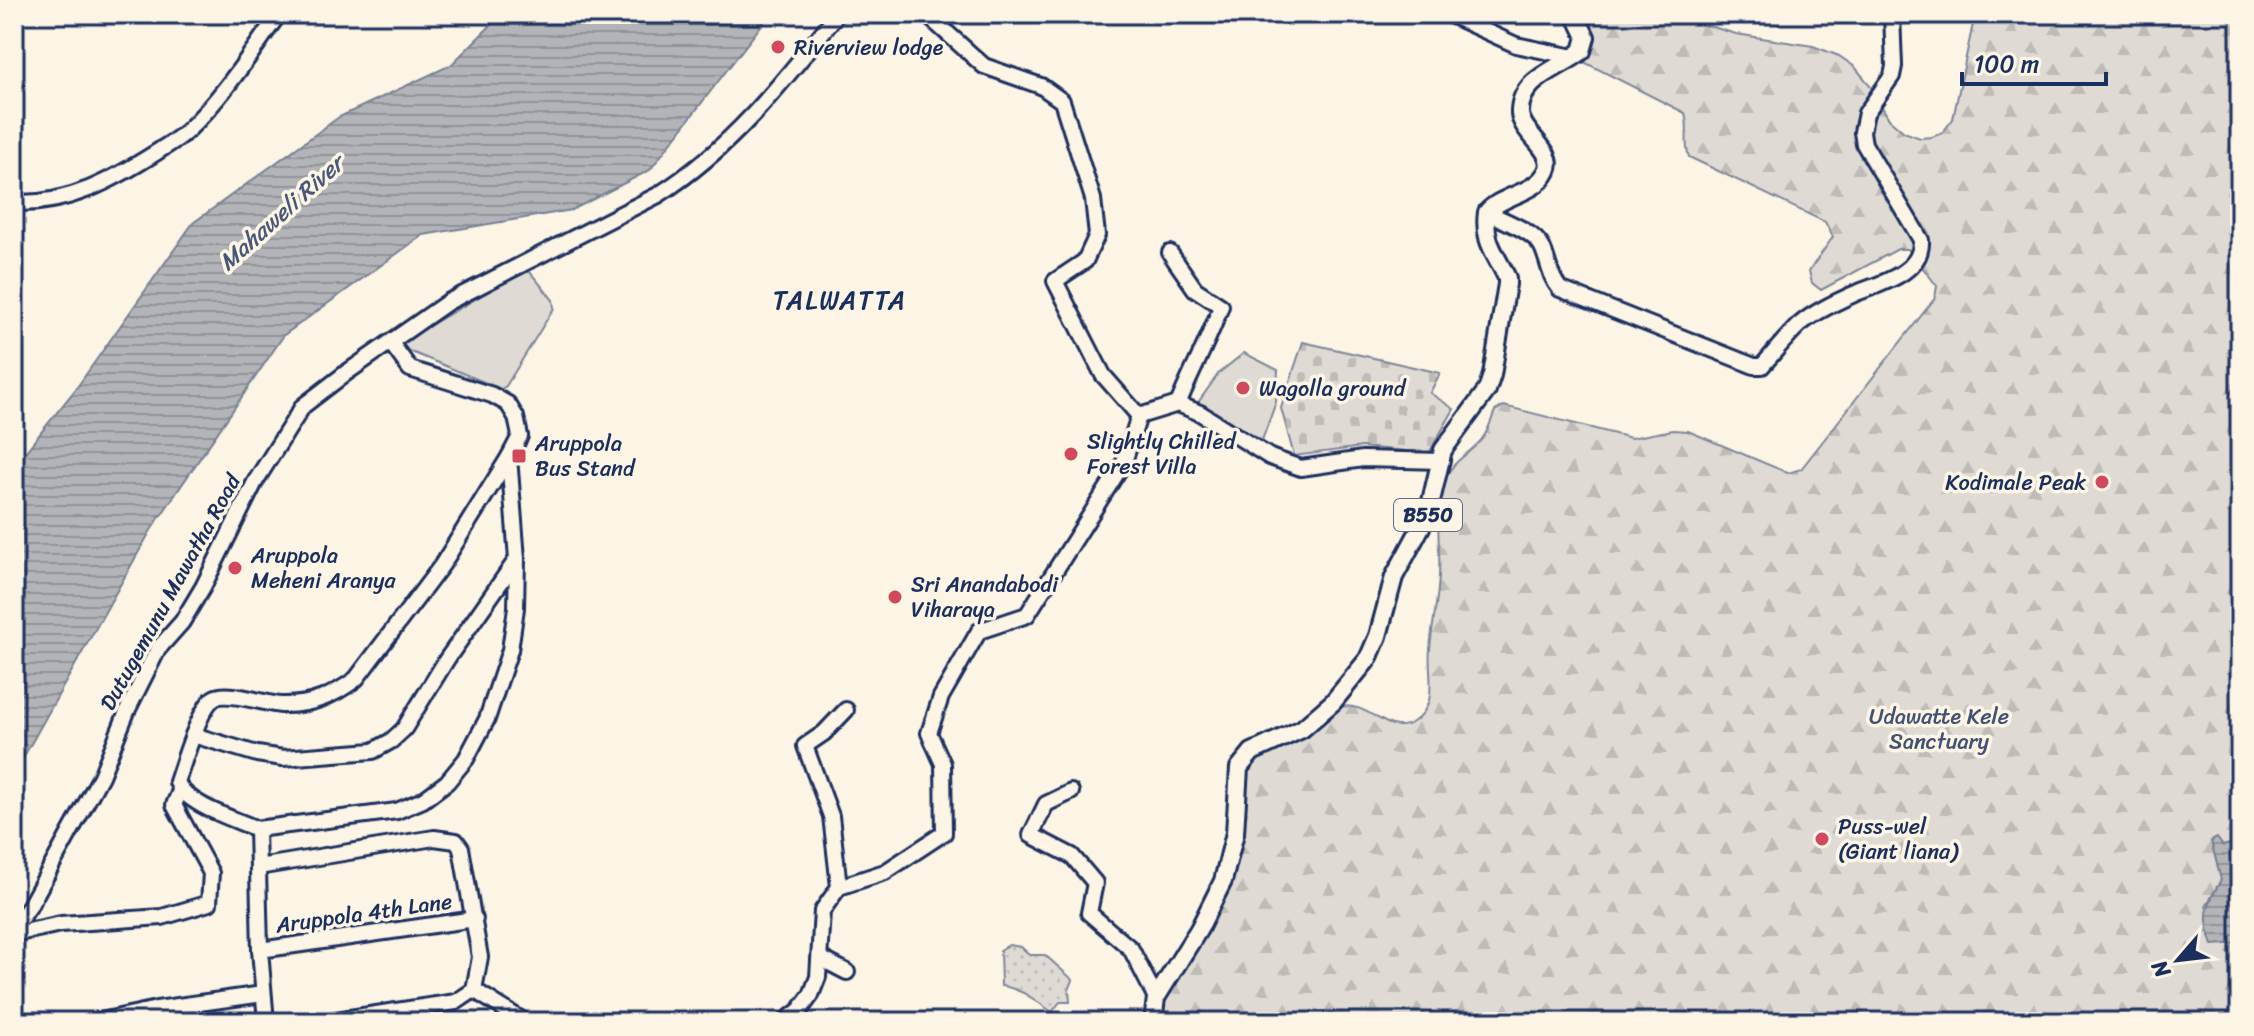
<svg xmlns="http://www.w3.org/2000/svg" width="2254" height="1036" font-family="Sriracha,sans-serif">
<style>
.grass{fill:url(#grass-dots);stroke:#7d8599;stroke-width:2}
.forest{fill:url(#forest-firs);stroke:#7d8599;stroke-width:2}
.cemetery{fill:url(#cemetery-stones);stroke:#7d8599;stroke-width:2}
.pitch{fill:#dfdbd4;stroke:#7d8599;stroke-width:2}
.water{fill:url(#water-rules);stroke:#767f94;stroke-width:2}
.lines{fill:none;stroke-linecap:round;stroke-linejoin:round}
.minor-casing{stroke:#1b2f5e;stroke-width:20}
.major-casing{stroke:#1b2f5e;stroke-width:22}
.minor{stroke:#fcf5e5;stroke-width:14}
.major{stroke:#fcf5e5;stroke-width:16}
.poi-dot{fill:#d1495b;stroke:#fcf5e5;stroke-width:3}
.labels{text-anchor:middle;dominant-baseline:central;stroke-width:7;stroke-linejoin:round;paint-order:stroke}
.shield{fill:#fcf5e5;stroke:#5e6a86;stroke-width:2}
.shield-label{font-size:20px;font-weight:bold;fill:#1b2f5e}
.poi-label{font-size:22px;fill:#1b2f5e;stroke:#fcf5e5;text-anchor:start}
.street-label{font-size:22px;fill:#1b2f5e;stroke:#fcf5e5}
.park-label{font-size:22px;fill:#425176;stroke:#fcf5e5}
.water-label{font-size:24px;font-style:italic;fill:#485779;stroke:#fcf5e5}
.quarter-label{font-size:26px;letter-spacing:2px;fill:#1b2f5e;stroke:#fcf5e5}
</style>
<defs>
<pattern id="grass-dots" width="8" height="8" patternUnits="userSpaceOnUse" patternTransform="scale(2)"><rect width="8" height="8" fill="#dfdbd4"/><path d="M2 2h.1M6 6h.1" fill="none" stroke="#bfbcb8" stroke-width="1.8" stroke-linecap="round"/></pattern>
<pattern id="forest-firs" width="22" height="20" patternUnits="userSpaceOnUse" patternTransform="scale(2)"><rect width="22" height="20" fill="#dfdbd4"/><path d="M5 1l3.5 6h-7zM16 11l3.5 6h-7z" fill="#bfbcb8"/></pattern>
<pattern id="cemetery-stones" width="16" height="16" patternUnits="userSpaceOnUse" patternTransform="scale(2)"><rect width="16" height="16" fill="#dfdbd4"/><path d="M2 7V4a2 2 0 0 1 4 0v3zM10 15v-3a2 2 0 0 1 4 0v3z" fill="#bfbcb8"/></pattern>
<pattern id="water-rules" width="6" height="5" patternUnits="userSpaceOnUse" patternTransform="scale(2)"><rect width="6" height="5" fill="#b2b4b8"/><path d="M0 2.5h6" fill="none" stroke="#909399"/></pattern>
</defs>
<rect width="100%" height="100%" fill="#fcf5e5"/>
<filter id="ink" filterUnits="userSpaceOnUse"><feTurbulence type="fractalNoise" baseFrequency=".0125" numOctaves="2"/><feDisplacementMap in="SourceGraphic" scale="16" xChannelSelector="R" yChannelSelector="G"/><feConvolveMatrix kernelMatrix="1 2 1 2 8 2 1 2 1" color-interpolation-filters="sRGB"/></filter>
<g filter="url(#ink)">
<path class="grass" d="M1009 945 1021 947 1030 955H1045L1073 980 1069 990 1070 1002H1060L1052 1012C1036 1001 1021 988 1001 986L1000 950Z"/>
<path class="forest" d="M1588 14H1670L1736 34 1813 46 1839 56 1855 67 1869 84 1889 119 1904 132 1920 138 1932 137 1942 133 1953 119 1975 14H2240V839L2232 838 2233 843 2223 846 2221 880 2206 906 2240 931V1022H1157L1168 983 1214 917 1238 855 1246 779 1251 763 1261 752 1334 708C1369 697 1386 739 1413 722 1440 705 1427 674 1430 649 1432 625 1438 600 1439 576 1441 545 1433 508 1445 479 1452 461 1471 453 1482 439 1488 432 1491 420 1495 411L1504 406 1631 438 1673 430 1688 431 1788 473 1801 469 1935 298 1937 286 1908 249H1898L1821 290 1812 283 1809 271 1833 237 1825 222 1689 157C1683 140 1690 130 1685 113L1574 57 1585 45Z"/>
<polygon class="cemetery" points="1303,342 1440,373 1430,393 1454,409 1429,453 1362,447 1294,456 1281,408"/>
<g class="pitch">
<polygon points="522,272 530,272 553,300 554,308 506,386 501,389 404,349 403,341"/>
<polygon points="1244,353 1278,370 1276,402 1261,443 1197,404 1219,373"/>
</g>
<g class="water">
<polygon points="502,14 770,14 650,170 572,210 423,235 284,335 151,530 14,774 14,466 75,390 193,223 339,117 451,65"/>
<path d="M2217 838 2223 846 2233 844 2232 838 2240 839V931L2239 943 2213 945C2202 915 2206 907 2221 880L2211 841Z"/>
</g>
<g class="lines">
<defs>
<g id="minor">
<polyline points="926,14 984,66 1041,86 1062,101 1093,199 1097,235 1085,261 1055,281 1103,375 1139,416 1178,404 1200,413 1270,457 1301,468 1363,459 1442,461"/>
<polyline points="1448,14 1516,45 1574,57"/>
<path d="M14 203C68 205 113 180 157 152 167 145 179 139 187 131 223 97 250 54 279 14"/>
<path d="M1487 212C1503 221 1533 230 1542 247 1549 262 1549 276 1560 289L1754 366H1762C1774 353 1786 337 1799 325 1814 312 1836 302 1854 294 1878 284 1923 274 1921 240L1864 144 1862 132 1866 113 1892 76 1894 66 1892 14"/>
<path d="M1170 253 1195 289 1221 306C1209 340 1192 370 1178 404"/>
<polyline points="193,735 257,754 283,758 373,751 391,741 404,729 447,659 517,559"/>
<polyline points="1071,792 1046,804 1031,835 1072,856 1095,883 1089,913 1131,949 1156,998"/>
<polyline points="257,829 397,811 423,800 447,782 466,759 487,719 510,650 516,608 517,559 509,457 520,436 516,417 508,404 492,395 410,369 391,343"/>
<path d="M257 829C235 819 186 805 177 782 183 764 200 707 214 698 227 690 265 704 281 705 311 706 333 696 356 679L442 565 509 457"/>
<polyline points="257,829 260,950 266,1022"/>
<polyline points="258,867 434,838 456,841 461,848 480,957 474,990 456,1002 323,1022"/>
<polyline points="839,887 885,872 944,833 943,764 929,733 941,697 979,631 1027,615 1124,462 1139,416"/>
<path d="M14 928 29 907 101 776 128 709 158 649 182 622 203 587 255 482 303 406 346 373 448 302 658 195C731 149 784 81 837 14"/>
<polyline points="14,934 61,924 162,917 209,903 211,873 174,805 180,791"/>
<polyline points="260,950 475,919"/>
<polyline points="820,958 847,972"/>
<polyline points="474,990 525,1022"/>
<polyline points="96,1022 157,1009 263,994"/>
<polyline points="784,1022 800,1010 811,995 818,977 822,911 839,887 831,816 805,746 824,733 846,710"/>
</g>
<path id="major" d="M1153 1022 1156 998 1199 929 1223 881 1235 833 1239 768 1252 752 1302 729 1333 702 1368 659 1378 636 1394 577 1428 514 1443 450 1487 390 1492 375 1507 284V278C1495 252 1483 242 1487 212 1503 194 1536 194 1547 171 1557 151 1521 134 1520 113 1519 78 1560 69 1582 51L1586 37 1575 14"/>
</defs>
<use href="#minor" class="minor-casing"/>
<use href="#major" class="major-casing"/>
<use href="#minor" class="minor"/>
<use href="#major" class="major"/>
</g>
</g>
<g class="poi-dot">
<circle cx="778" cy="47" r="8"/>
<circle cx="1243" cy="388" r="8"/>
<circle cx="1071" cy="454" r="8"/>
<rect x="511" y="448" width="16" height="16" rx="4"/>
<circle cx="2102" cy="482" r="8"/>
<circle cx="235" cy="568" r="8"/>
<circle cx="895" cy="597" r="8"/>
<circle cx="1822" cy="839" r="8"/>
</g>
<g class="labels">
<rect class="shield" x="1394" y="499" width="68" height="32" rx="6"/>
<g class="shield-label">
<text x="1428" y="515">B550</text>
</g>
<g class="poi-label">
<text x="794" y="47">Riverview lodge</text>
<text x="1259" y="388">Wagolla ground</text>
<text x="1087" y="441">Slightly Chilled<tspan x="1087" dy="25">Forest Villa</tspan></text>
<text x="535" y="443">Aruppola<tspan x="535" dy="25">Bus Stand</tspan></text>
<text x="2086" y="482" text-anchor="end">Kodimale Peak</text>
<text x="251" y="555">Aruppola<tspan x="251" dy="25">Meheni Aranya</tspan></text>
<text x="911" y="584">Sri Anandabodi<tspan x="911" dy="25">Viharaya</tspan></text>
<text x="1838" y="826">Puss-wel<tspan x="1838" dy="25">(Giant liana)</tspan></text>
</g>
<g class="street-label">
<text transform="translate(170 592) rotate(-61)">Dutugemunu Mawatha Road</text>
<text transform="translate(364 913) rotate(-8)">Aruppola 4th Lane</text>
</g>
<g class="park-label">
<text x="1939" y="716">Udawatte Kele<tspan x="1939" dy="25">Sanctuary</tspan></text>
</g>
<g class="water-label">
<text transform="translate(281 213) rotate(-42)">Mahaweli River</text>
</g>
<g class="quarter-label">
<text x="840" y="300">TALWATTA</text>
</g>
</g>
<rect width="2254" height="1036" fill="none" stroke="#fcf5e5" stroke-width="48"/>
<rect x="24" y="24" width="2206" height="988" fill="none" stroke="#1b2f5e" stroke-width="3" filter="url(#ink)"/>
<g transform="translate(2178 960) rotate(242)" stroke="#fcf5e5" stroke-width="6" paint-order="stroke">
<path d="M0-6L14 30L0 20L-14 30Z" fill="#1b2f5e"/>
<text y="-12" font-size="22" font-weight="bold" text-anchor="middle" fill="#1b2f5e">N</text>
</g>
<path d="M1962 72v12h144v-12" fill="none" stroke="#1b2f5e" stroke-width="4"/>
<text x="1974" y="72" font-size="24" fill="#1b2f5e" stroke="#fcf5e5" stroke-width="6" paint-order="stroke">100 m</text>
</svg>
